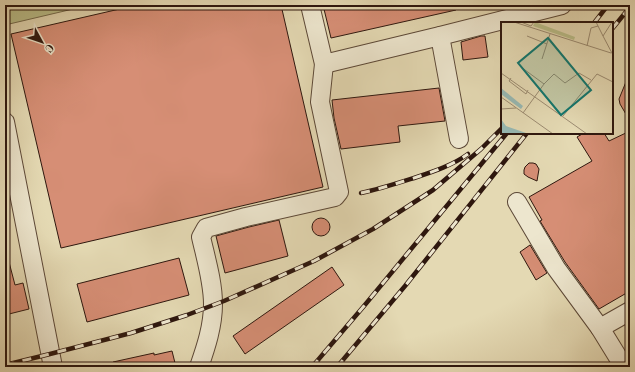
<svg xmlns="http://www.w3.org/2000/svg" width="635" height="372" font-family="'Old Standard TT',serif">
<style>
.green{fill:#babe89;stroke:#746a4c}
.building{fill:#d68e75;stroke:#2e170e}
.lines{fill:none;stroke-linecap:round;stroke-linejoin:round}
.minor-casing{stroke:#5c4837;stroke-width:20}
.minor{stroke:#ede6ce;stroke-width:18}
.rail-casing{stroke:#2e170e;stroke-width:4.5}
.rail{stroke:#ede6ce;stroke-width:3;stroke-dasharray:9;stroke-linecap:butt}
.inset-road{fill:none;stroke:#9b8b71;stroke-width:1}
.view{fill:#0f766e;fill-opacity:0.15;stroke:#0f766e;stroke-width:2}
.inset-edge{fill:none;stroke:#2e170e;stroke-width:2}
</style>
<rect width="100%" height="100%" fill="#e4d9b3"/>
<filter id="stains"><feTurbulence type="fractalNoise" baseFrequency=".005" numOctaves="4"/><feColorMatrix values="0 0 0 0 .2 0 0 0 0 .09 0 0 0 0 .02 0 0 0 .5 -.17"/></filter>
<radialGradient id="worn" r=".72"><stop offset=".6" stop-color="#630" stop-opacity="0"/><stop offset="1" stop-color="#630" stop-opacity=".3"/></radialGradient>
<polygon class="green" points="23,5 90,5 5,25 5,9"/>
<g class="building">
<polygon points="137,5 281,5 323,187 61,248 11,34"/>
<polygon points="323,5 455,5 456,10 331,38"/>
<polygon points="481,36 485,36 488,57 463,60 461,42"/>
<polygon points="630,72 630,121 620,104 619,99"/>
<polygon points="439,88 445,121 398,126 400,142 341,149 334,118 332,100"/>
<polygon points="630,131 630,291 599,309 565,262 540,221 542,220 529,197 592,161 577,137 584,133 604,133 609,141"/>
<polygon points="529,163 533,163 536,164 539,169 537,181 528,177 524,174 524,170 525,167"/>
<circle cx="321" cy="227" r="9"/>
<polygon points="279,220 288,256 225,273 216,236 249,227"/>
<polygon points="530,245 547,273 536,280 520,252"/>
<polygon points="179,258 189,295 87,322 77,284"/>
<polygon points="9,262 15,285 23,283 29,309 5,315 5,263"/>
<polygon points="332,267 344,285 245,354 233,336"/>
<polygon points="172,351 176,367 114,367 113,362 154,353 154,355"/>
</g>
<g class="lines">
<defs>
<g id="minor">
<polyline points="310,5 324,64 440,36 562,5"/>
<polyline points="440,36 459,139"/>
<polyline points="5,122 53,367"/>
<polyline points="517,202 556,268 600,328 624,367"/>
<polyline points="600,328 630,311"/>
<path d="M199 367C206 347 213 326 213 304 213 282 206 259 201 237L206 228 246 217 335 197 339 192 320 102 324 64"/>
</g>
</defs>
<use href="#minor" class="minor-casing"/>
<use href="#minor" class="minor"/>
<defs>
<g id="rail">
<polyline points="594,23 608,5"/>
<polyline points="612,29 630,7"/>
<path d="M361 193C380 189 398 183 417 177 435 171 453 165 468 154"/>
<polyline points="5,365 50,354 131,333 187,315 224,301 314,261 373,229 433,190 481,149 502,128"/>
<polyline points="312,367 364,306 507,133"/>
<polyline points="337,367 405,286 527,133"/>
</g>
</defs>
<use href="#rail" class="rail-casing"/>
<use href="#rail" class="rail"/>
</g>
<g transform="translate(501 22)">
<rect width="112" height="112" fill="#e4d9b3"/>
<path d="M34 0 74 15 73 18 32 4Z" fill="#babe89"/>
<path d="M0 66 22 84 20 87 0 72ZM0 97 5 104 28 112H0Z" fill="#97b9b4"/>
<path class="inset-road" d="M13 0 110 31M20 0 30 4 33 0M95 0 102 14M111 0 102 14 112 33M26 14 46 22M86 24 90 6 97 4M41 37 49 12M20 45 43 62 22 91M0 51 86 112M10 56 8 59 25 72 27 68M43 62 53 52 64 61 78 51 90 58M0 75 52 112M0 87 15 86M62 94 96 52 112 60"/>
<path class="view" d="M47 16 90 68 60 93 17 41Z"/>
<rect width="112" height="112" class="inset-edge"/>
</g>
<rect width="635" height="372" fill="none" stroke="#e4d9b3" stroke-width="20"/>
<rect x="6" y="6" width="623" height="360" fill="none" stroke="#2e170e" stroke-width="2"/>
<rect x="10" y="10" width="615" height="352" fill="none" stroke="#2e170e"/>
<g transform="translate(42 42) rotate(130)" stroke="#ede6ce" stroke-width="3" paint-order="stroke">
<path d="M0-3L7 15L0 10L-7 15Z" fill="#2e170e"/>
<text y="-6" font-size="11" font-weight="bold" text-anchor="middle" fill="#2e170e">С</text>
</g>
<rect width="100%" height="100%" filter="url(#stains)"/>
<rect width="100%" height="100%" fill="url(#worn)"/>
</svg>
